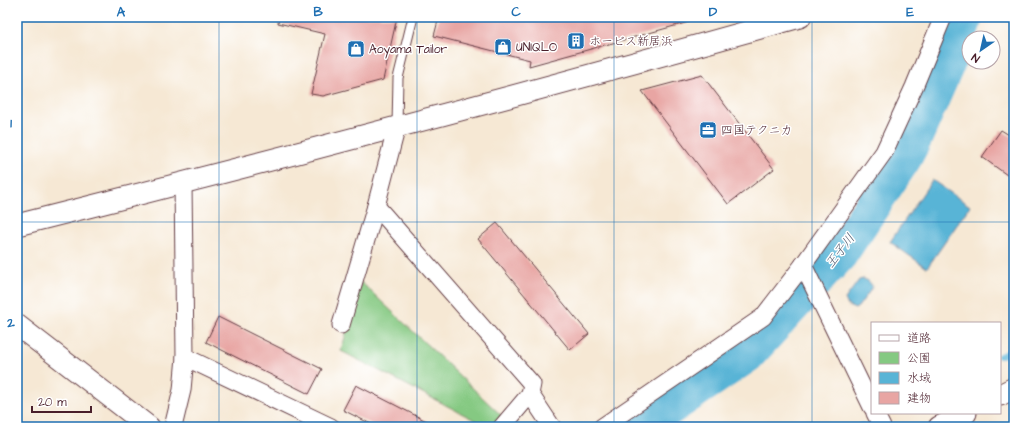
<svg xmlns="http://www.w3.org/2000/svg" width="1031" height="444" font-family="'Architects Daughter','Klee One',sans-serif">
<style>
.green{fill:#85c982;stroke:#687456}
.water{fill:#58b4d6;stroke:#516a80}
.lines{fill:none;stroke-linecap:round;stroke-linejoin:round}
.stream{stroke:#58b4d6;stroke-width:6}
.river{stroke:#58b4d6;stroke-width:36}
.building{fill:#e8a5a3}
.service-casing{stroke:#643d44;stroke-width:11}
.minor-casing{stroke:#643d44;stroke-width:19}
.tertiary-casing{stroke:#643d44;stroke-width:23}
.service{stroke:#fff;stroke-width:9}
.minor{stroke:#fff;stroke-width:17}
.tertiary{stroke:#fff;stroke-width:21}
.grid{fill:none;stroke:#1f6fb2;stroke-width:1;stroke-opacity:0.55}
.labels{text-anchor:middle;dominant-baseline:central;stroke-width:3;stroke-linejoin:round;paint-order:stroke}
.poi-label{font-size:12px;fill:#4a1f2b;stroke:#fff;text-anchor:start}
.water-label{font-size:13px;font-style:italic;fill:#505b6f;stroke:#fff}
.neatline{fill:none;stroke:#1f6fb2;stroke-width:1.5}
.grid-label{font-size:13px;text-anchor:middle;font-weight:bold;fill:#1f6fb2}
</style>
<rect width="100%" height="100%" fill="#fff"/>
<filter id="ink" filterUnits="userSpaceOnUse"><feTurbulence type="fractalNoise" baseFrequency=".025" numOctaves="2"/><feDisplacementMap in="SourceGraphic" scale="8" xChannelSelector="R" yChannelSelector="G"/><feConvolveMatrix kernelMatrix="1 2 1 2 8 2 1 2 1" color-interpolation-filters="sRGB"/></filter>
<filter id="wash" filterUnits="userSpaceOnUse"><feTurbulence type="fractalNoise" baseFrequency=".012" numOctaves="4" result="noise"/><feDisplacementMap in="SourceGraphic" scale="16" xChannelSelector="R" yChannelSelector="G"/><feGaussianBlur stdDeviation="0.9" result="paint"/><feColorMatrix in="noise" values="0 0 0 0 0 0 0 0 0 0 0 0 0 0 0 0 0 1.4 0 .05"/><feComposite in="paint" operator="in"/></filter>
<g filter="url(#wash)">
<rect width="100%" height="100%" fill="#f6e8d4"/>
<polygon class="green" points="361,282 502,416 492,427 488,427 341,351"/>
<g class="water">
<polygon points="932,180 970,206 927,268 890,242"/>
<path d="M863 279C869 280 871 283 872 288L858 307 855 309 848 306 845 299 859 280Z"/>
</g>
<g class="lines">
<g class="stream">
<polyline points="1000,356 1014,350"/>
<polyline points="860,427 862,426"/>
</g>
<polyline class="river" points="641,427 747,355 840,254 904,158 914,139 957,41 965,17"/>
</g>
<g id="blocks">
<g class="building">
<polygon points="279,17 397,17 383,80 323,96 311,94 325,34 278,23"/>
<polygon points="439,17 688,17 689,22 529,66 530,60 434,36"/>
<polygon points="702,75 774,169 728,204 642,91"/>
<polygon points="1001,130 1014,138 1014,180 982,157"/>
<polygon points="497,223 589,334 570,350 478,239"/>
<polygon points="218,317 322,369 309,394 206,342"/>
<polygon points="356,385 438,427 377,427 343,410"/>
</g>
</g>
</g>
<g filter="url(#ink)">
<use href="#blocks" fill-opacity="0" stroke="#643d44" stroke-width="1"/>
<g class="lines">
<defs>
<polyline id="service" points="397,126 398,78 413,17"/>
<g id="minor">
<polyline points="183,183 185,357 331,427"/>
<polyline points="376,206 532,384 530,394 502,427"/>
<polyline points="803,265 872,407"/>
<polyline points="341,325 376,206 397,126"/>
<polyline points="530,394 552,427"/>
<polyline points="875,413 882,427"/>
<polyline points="173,427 182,390 185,357"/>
<polyline points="602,427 763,317 803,265 884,152 914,87 943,17"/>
</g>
<g id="tertiary">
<path d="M17 225C279 159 540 90 800 17"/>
<polyline points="17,325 149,427"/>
<polyline points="1000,395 1014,388"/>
<polyline points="939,427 966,413"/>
</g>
</defs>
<use href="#service" class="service-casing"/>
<use href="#minor" class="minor-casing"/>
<use href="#tertiary" class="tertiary-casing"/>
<use href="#service" class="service"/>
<use href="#minor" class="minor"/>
<use href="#tertiary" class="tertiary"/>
</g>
</g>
<path class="grid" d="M219 17V427M417 17V427M614 17V427M812 17V427M17 222H1014"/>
<defs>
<symbol id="building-square" viewBox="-11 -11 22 22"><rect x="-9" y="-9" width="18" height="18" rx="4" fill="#1f6fb2" stroke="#fff"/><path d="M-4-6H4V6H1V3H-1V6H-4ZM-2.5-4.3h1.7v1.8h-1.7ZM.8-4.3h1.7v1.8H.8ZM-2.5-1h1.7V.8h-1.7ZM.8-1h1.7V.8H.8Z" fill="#fff"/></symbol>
<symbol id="shop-square" viewBox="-11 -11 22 22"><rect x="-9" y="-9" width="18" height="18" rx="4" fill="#1f6fb2" stroke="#fff"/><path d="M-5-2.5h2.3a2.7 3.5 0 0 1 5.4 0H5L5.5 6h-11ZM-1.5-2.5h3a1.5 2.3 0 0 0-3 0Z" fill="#fff"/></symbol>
<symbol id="office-square" viewBox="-11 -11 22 22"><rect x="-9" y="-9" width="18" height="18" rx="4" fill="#1f6fb2" stroke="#fff"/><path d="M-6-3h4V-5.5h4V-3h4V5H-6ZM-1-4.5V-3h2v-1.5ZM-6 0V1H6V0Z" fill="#fff"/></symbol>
</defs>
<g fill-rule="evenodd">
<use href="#building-square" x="566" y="31" width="20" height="20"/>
<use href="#shop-square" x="493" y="37" width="20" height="20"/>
<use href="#shop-square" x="346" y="39" width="20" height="20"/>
<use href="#office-square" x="698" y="120" width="20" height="20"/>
</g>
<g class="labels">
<g class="poi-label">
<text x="589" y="41">ホービス新居浜</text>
<text x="516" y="47">UNIQLO</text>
<text x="369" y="49">Aoyama Tailor</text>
<text x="721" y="130">四国テクニカ</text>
</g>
<g class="water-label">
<text transform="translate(840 251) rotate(-52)">王子川</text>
</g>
</g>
<rect width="1031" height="444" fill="none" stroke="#fff" stroke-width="44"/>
<rect x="871" y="322" width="130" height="92" fill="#ffffff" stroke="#b7a5aa"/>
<rect x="879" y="335" width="20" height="6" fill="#ffffff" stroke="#b7a5aa"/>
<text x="907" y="342" font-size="12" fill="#4a1f2b">道路</text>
<rect x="879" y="352" width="20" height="12" fill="#85c982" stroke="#b7a5aa"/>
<text x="907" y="362" font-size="12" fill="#4a1f2b">公園</text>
<rect x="879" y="372" width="20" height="12" fill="#58b4d6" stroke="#b7a5aa"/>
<text x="907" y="382" font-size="12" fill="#4a1f2b">水域</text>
<rect x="879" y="392" width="20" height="12" fill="#e8a5a3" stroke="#b7a5aa"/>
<text x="907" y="402" font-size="12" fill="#4a1f2b">建物</text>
<g transform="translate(981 50) rotate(214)"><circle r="19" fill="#ffffff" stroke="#b7a5aa"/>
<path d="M0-3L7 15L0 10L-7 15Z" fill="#1f6fb2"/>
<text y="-6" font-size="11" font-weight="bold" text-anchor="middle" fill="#4a1f2b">N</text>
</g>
<path d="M32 406v6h59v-6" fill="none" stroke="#4a1f2b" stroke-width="2"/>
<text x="38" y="406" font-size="12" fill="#4a1f2b" stroke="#ffffff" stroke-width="3" paint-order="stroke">20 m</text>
<rect x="22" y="22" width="987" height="400" class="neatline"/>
<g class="grid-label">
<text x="121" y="16">A</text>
<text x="318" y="16">B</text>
<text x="516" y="16">C</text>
<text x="713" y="16">D</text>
<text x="910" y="16">E</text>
<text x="11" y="127">1</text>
<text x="11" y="327">2</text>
</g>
</svg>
